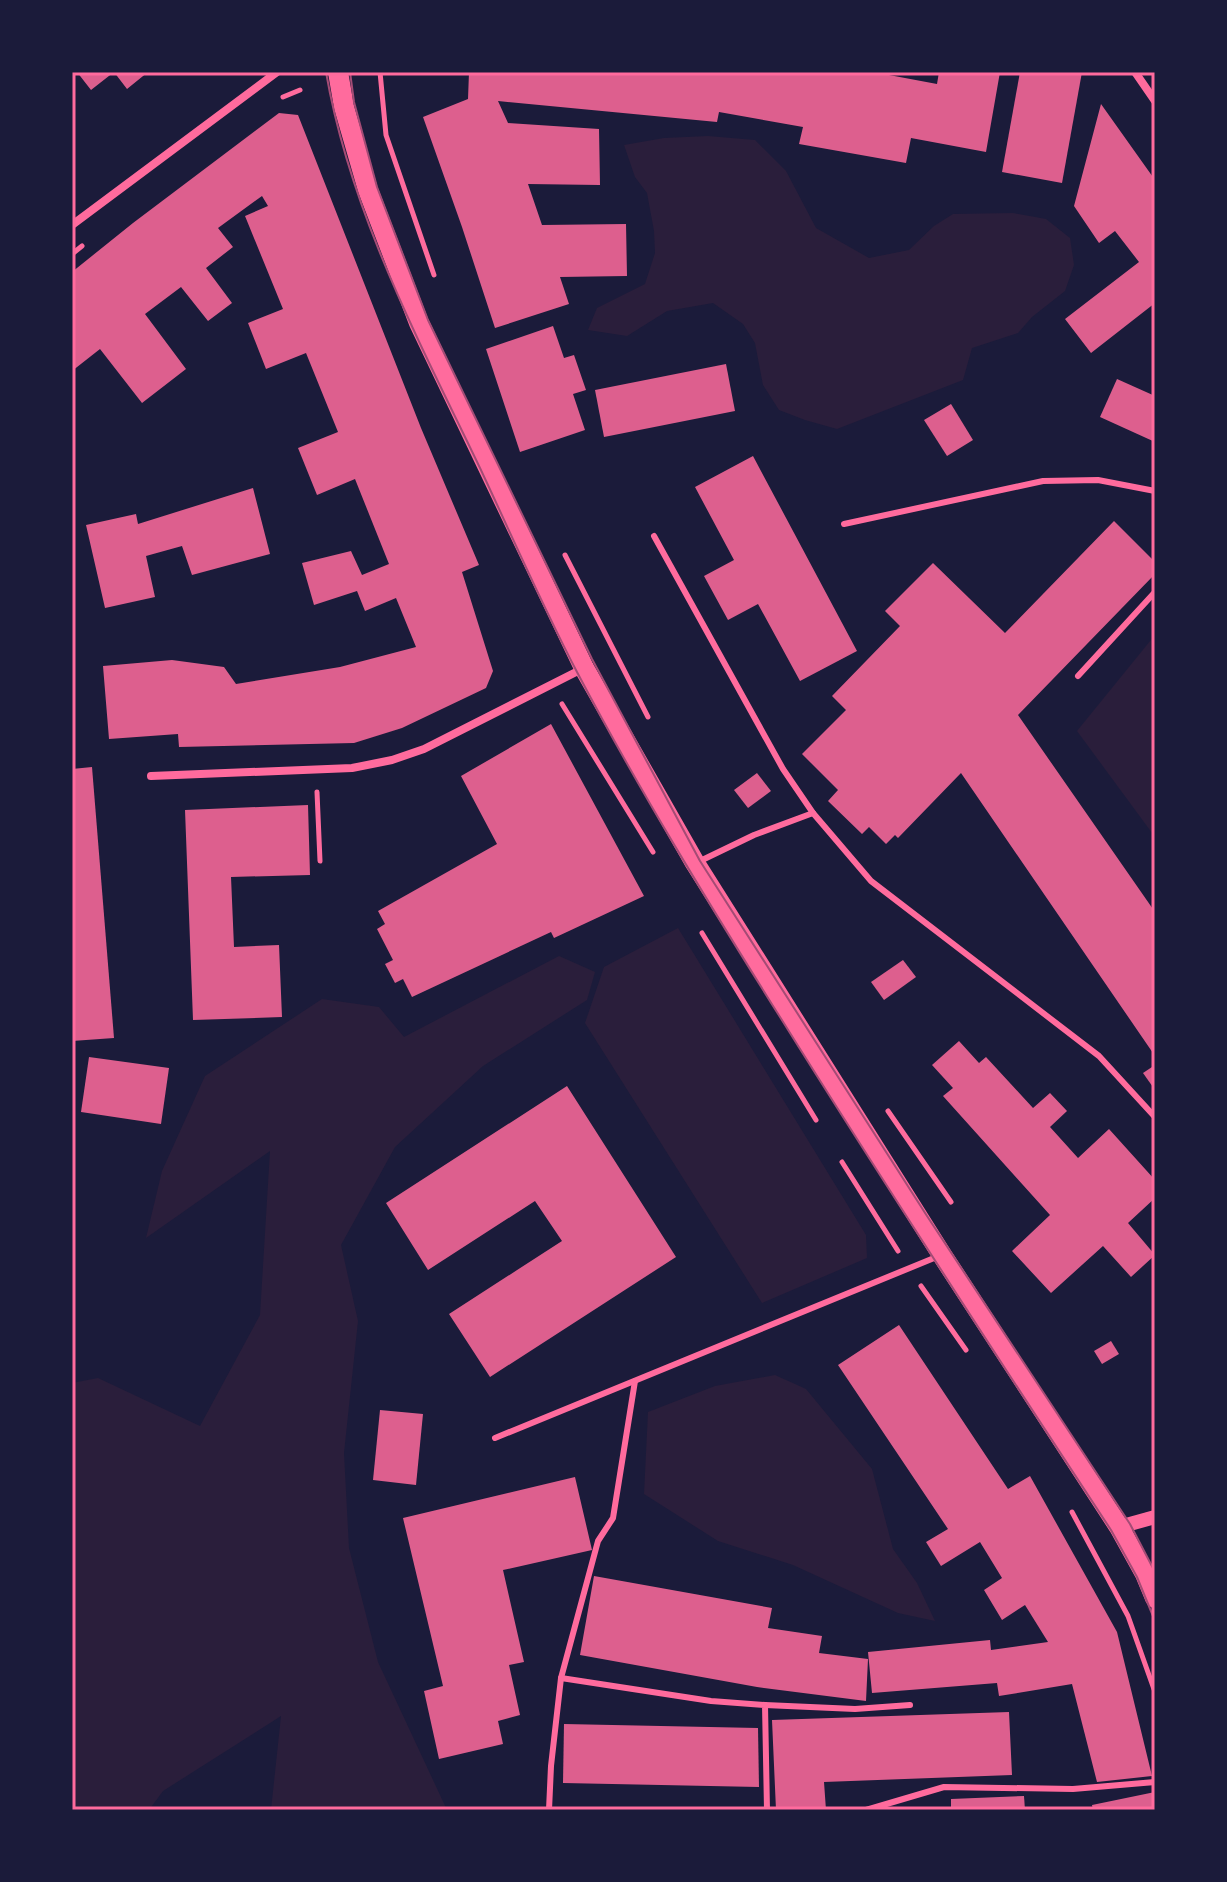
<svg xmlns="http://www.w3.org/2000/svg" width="1227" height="1882" font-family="Manrope,sans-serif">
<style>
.green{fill:#2a1e3b}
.building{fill:#dd5f8e}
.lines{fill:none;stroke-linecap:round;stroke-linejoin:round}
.path{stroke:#ff6b9d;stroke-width:5}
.service{stroke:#ff6b9d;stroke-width:6}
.minor{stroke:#ff6b9d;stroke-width:8}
.tertiary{stroke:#ff6b9d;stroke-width:14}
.primary{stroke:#ff6b9d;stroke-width:20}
.tram{stroke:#a44b75;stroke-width:2}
.neatline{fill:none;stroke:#ff6b9d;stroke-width:3}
</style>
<rect width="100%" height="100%" fill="#1b1b3a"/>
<g class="green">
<polygon points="708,136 755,140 786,171 816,228 869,258 909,250 934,226 953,214 1013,213 1046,219 1070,238 1074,265 1065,291 1032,317 1018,333 972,348 963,380 837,429 805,420 779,410 763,385 755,343 743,324 713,303 667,311 627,336 588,330 597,308 645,284 655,253 654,231 647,193 635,177 624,145 664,138"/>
<polygon points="1155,635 1155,837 1077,731"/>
<polygon points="678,928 866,1235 867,1258 762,1303 585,1023 604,967"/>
<polygon points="559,956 595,972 587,1000 483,1066 395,1147 341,1245 358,1321 344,1453 349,1548 378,1662 447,1810 271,1810 281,1716 163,1791 149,1810 72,1810 72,1383 98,1378 200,1426 260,1315 270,1151 146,1238 162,1171 205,1076 322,999 379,1007 404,1037"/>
<polygon points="775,1375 806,1389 872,1469 893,1549 917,1583 935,1621 898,1613 793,1565 718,1541 644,1494 648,1412 715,1386"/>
</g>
<g class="building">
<polygon points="77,72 148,72 127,89 114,72 91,90"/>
<polygon points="469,72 873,72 937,84 939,72 1000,72 986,152 911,138 906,163 799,144 803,127 719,112 717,122 498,101 508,123 599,129 600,185 528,184 542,225 626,224 627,276 560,277 569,304 495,328 462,227 423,117 468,99"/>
<polygon points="1020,72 1082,72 1062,183 1002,172"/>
<polygon points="1101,104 1155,180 1155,303 1091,353 1065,319 1139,262 1115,231 1099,243 1074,206"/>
<polygon points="279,113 298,115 421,428 479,565 462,572 493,671 486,688 402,728 354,743 179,747 178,734 109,739 103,666 172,660 224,667 236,684 340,667 416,647 396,598 365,611 357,591 314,605 302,563 351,551 362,575 389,564 355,479 317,495 298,448 338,432 306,353 266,369 248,323 283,309 245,216 268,206 262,196 218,228 233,247 206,268 232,303 208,321 181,287 145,314 186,369 142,403 100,349 72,371 72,272 133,223"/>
<polygon points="553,326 564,358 574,355 586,390 573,394 585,430 520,452 486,349"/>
<polygon points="726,364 735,411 604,437 595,390"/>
<polygon points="1117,379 1155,396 1155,442 1100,417"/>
<polygon points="951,404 973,440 947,456 924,420"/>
<polygon points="753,456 857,651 800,681 758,604 728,620 704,576 734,560 695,487"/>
<polygon points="253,488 270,554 192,575 182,546 146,556 155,597 105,608 86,525 136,514 138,524"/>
<polygon points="1114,521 1155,562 1155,574 1018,715 1155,912 1155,1056 961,773 898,838 895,835 886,844 869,827 862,834 828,801 838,790 802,754 846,710 832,696 900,626 885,611 933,563 1005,633"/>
<polygon points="551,724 644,896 554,938 551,932 412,997 403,979 395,983 385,964 393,960 377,929 385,924 378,911 497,844 461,776"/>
<polygon points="92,767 114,1038 72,1041 72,769"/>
<polygon points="757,773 771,791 748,808 734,790"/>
<polygon points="308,805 310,875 231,877 234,947 279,945 282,1017 193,1020 185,810"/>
<polygon points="903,960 916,977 884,1000 871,982"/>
<polygon points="959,1041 979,1063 986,1057 1033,1108 1050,1093 1067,1111 1050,1127 1078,1158 1109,1129 1155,1180 1155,1198 1128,1223 1155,1255 1131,1277 1103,1246 1051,1293 1012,1251 1050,1215 943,1096 953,1088 932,1065"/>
<polygon points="89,1057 169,1068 161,1124 81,1112"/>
<polygon points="1155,1065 1155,1090 1143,1073"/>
<polygon points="567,1086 676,1257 490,1377 449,1314 562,1241 535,1201 428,1270 386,1203"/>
<polygon points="899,1325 1008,1489 1030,1476 1117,1632 1152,1776 1097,1782 1072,1684 999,1696 997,1683 872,1693 868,1652 990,1640 991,1650 1048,1642 1025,1605 1002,1620 984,1590 1002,1578 980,1542 941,1566 926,1542 948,1529 838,1365"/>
<polygon points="1111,1341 1119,1354 1102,1364 1094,1351"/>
<polygon points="380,1410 423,1414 416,1485 373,1480"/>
<polygon points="575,1477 592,1550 503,1570 524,1662 509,1665 520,1715 498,1721 503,1744 439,1759 424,1691 443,1686 403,1518"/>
<polygon points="594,1576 772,1608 768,1628 822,1636 819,1653 868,1659 866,1701 757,1687 580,1655"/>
<polygon points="1009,1712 1012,1775 824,1782 826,1810 776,1810 772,1720"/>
<polygon points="564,1724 758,1728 759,1787 563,1783"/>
<polygon points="1155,1792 1155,1810 1093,1810 1092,1805"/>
<polygon points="1024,1796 1025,1810 951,1810 951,1799"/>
</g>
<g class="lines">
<g class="path">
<polyline points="380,72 386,135 434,275"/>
<polyline points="283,97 300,90"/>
<polyline points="72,254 82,246"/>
<polyline points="565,555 648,717"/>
<polyline points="562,704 653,852"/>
<polyline points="317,792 320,861"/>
<polyline points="702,933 816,1120"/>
<polyline points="888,1111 951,1202"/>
<polyline points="842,1162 898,1251"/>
<polyline points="921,1286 966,1350"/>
<polyline points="1072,1512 1128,1616 1155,1692"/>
</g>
<g class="service">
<polyline points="844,524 1043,481 1098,480 1155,491"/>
<polyline points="654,536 783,769 813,813"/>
<polyline points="1078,676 1155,592"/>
<polyline points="698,862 754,835 813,813 871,881 1099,1056 1155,1117"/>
<polyline points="495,1438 939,1256"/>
<polyline points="561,1678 598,1541 613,1518 635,1381"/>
<polyline points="765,1705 855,1709 910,1705"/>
<polyline points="549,1810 551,1766 561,1678 711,1701 765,1705 767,1810"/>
<polyline points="866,1810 944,1787 1073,1789 1155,1782"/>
</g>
<g class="minor">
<polyline points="1135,72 1155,101"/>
<polyline points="72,225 277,72"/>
<polyline points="151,776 352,768 392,760 424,749 584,668"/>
</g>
<polyline class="tertiary" points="1119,1527 1155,1517"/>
<polyline class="primary" points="338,72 344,107 368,190 419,323 584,668 695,863 942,1255 1119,1527 1145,1574 1155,1598"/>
<g class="tram">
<path d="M326 72C350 212 419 341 480 468 512 536 542 605 577 672 639 790 709 904 780 1017 888 1190 999 1360 1111 1530L1137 1577 1155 1621"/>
<polyline points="350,72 354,102 377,187 428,320 592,659 700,861 927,1216 1130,1524 1155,1572"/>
</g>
</g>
<rect width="1227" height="1882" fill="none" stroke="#1b1b3a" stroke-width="148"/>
<rect x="74" y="74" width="1079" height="1734" class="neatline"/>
</svg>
